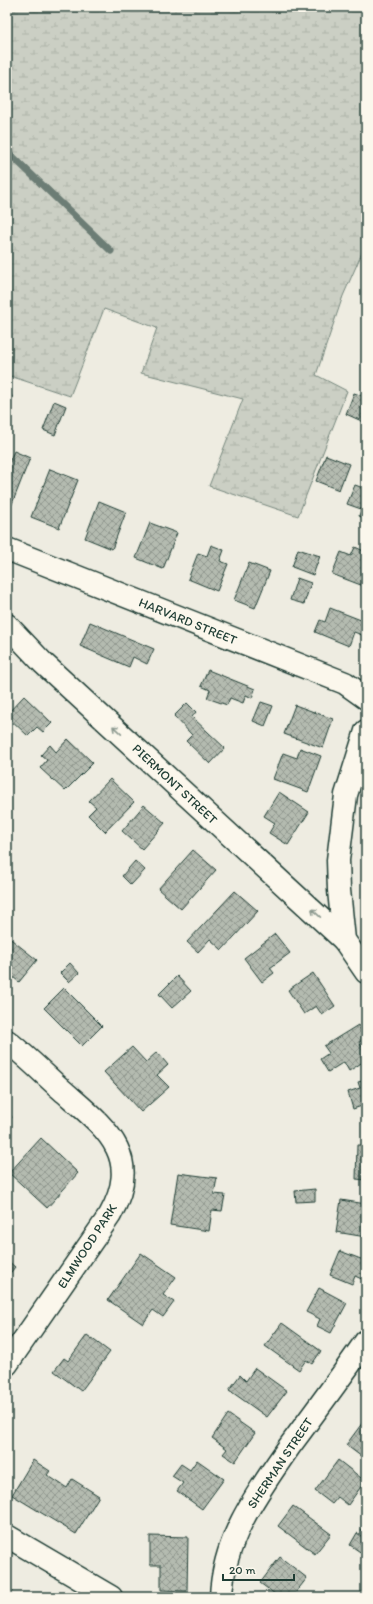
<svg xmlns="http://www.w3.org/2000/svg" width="373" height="1604" font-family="Itim,sans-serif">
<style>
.wetland{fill:url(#wetland-marsh);stroke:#75867c}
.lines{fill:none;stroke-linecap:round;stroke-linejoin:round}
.stream{stroke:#6c7d74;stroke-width:7}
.building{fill:url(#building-cross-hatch);stroke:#1f3d34}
.street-casing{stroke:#1f3d34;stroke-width:25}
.secondary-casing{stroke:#1f3d34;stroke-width:25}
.street{stroke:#fbf7ec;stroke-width:22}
.secondary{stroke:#fbf7ec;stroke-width:22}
.oneway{stroke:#8d9a90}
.labels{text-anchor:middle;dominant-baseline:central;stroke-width:4;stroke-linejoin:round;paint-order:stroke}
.street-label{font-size:13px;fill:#1f3d34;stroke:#fbf7ec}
</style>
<defs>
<pattern id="wetland-marsh" width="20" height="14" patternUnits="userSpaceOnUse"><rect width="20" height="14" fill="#cbcfc4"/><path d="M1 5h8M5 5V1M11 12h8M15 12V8" fill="none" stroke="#aeb3a9"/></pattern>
<pattern id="building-cross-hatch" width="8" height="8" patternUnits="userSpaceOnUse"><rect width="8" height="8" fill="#b4bbb0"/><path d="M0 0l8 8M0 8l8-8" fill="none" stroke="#929990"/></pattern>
</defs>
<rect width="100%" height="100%" fill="#eeece1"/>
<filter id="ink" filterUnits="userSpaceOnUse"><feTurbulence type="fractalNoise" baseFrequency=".025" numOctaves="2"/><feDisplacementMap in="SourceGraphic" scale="8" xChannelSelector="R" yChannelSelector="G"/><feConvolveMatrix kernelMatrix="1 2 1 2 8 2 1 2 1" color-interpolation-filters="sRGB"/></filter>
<g filter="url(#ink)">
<polygon class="wetland" points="7,7 366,7 366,244 343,296 316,375 347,391 298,516 209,486 243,399 141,373 157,328 104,309 70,396 7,375"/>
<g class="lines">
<polyline class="stream" points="7,151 111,251"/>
</g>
<g class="building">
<polygon points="354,393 366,397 366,423 346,414"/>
<polygon points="7,394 12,396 7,408"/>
<polygon points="54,401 66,406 55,435 43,430"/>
<polygon points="14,451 30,458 10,509 7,508 7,467"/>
<polygon points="326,455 349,464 339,490 316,481"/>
<polygon points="50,469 78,480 59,528 31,517"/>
<polygon points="355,485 366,489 366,519 359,516 361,509 347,504"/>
<polygon points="99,501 126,512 112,549 85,538"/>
<polygon points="150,523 177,533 163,569 136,558"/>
<polygon points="211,545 224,550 220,561 228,564 217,591 188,579 198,553 207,556"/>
<polygon points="355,547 366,552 366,587 332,574 341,552 351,556"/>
<polygon points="298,549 320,556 313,575 292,567"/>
<polygon points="249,563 270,571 255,608 234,600"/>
<polygon points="297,578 311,583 304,604 290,600"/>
<polygon points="330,608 366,622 362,635 354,632 349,646 315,632 320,620 325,622"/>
<polygon points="90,622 154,649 147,664 133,657 129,667 80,646"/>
<polygon points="208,670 255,689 252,698 246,695 243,703 230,698 227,705 207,698 210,690 201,686"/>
<polygon points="24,696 52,723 43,732 37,727 28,736 7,716 7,714"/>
<polygon points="261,702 273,706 265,726 253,721"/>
<polygon points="187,703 196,712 192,717 225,748 210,764 186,741 192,735 174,716"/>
<polygon points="295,705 333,719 323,748 284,734"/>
<polygon points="68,739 93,763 65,791 40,768 47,760 41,755 50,745 56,752"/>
<polygon points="300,748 321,756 308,792 273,779 283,753 297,758"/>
<polygon points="110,779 134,802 105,832 88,815 96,807 89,801"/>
<polygon points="279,792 309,812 288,845 269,833 275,823 264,816"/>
<polygon points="144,805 165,823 142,849 122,831"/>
<polygon points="193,850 216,870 181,909 158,889"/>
<polygon points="135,861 145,870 131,885 122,876"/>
<polygon points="235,891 258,911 222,950 210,939 198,952 187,942"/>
<polygon points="275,934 290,953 270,968 274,973 262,982 244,958"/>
<polygon points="7,936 37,960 19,982 7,972"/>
<polygon points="70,963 79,973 69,982 60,973"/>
<polygon points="313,973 335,1006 322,1015 316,1006 304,1014 288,990"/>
<polygon points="177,976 191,991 172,1008 159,994"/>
<polygon points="64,988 102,1026 82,1046 44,1008"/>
<polygon points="358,1025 365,1039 359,1042 366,1054 366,1060 349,1071 344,1062 328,1072 320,1059 329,1053 324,1046"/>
<polygon points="132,1047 146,1062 157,1052 168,1065 157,1075 169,1087 141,1112 104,1072"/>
<polygon points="366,1080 366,1119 362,1106 353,1109 348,1092 360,1088 358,1082"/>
<polygon points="7,1113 12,1117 7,1123"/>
<polygon points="41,1138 78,1173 47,1208 9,1173"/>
<polygon points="357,1145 366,1145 366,1180 356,1179"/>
<polygon points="178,1173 217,1178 214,1194 225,1195 222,1211 212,1210 209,1231 170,1225"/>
<polygon points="315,1189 315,1201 296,1202 295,1191"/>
<polygon points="341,1200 366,1204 366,1237 336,1232"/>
<polygon points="340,1251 366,1261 366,1281 355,1276 352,1284 330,1275"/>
<polygon points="141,1253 176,1277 163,1295 174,1302 163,1317 153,1310 143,1324 108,1300"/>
<polygon points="7,1260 15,1267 7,1277"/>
<polygon points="319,1288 347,1303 331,1333 317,1326 320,1319 306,1312"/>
<polygon points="282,1323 321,1351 312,1364 306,1360 299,1370 265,1346"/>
<polygon points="87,1335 110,1352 81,1391 54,1371 64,1358 68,1361"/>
<polygon points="255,1368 287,1391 267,1417 229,1390 240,1375 246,1381"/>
<polygon points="228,1414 255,1433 235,1462 223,1454 227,1449 212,1438"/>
<polygon points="366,1418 366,1460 346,1445"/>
<polygon points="33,1460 50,1471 47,1475 67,1488 72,1479 99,1496 76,1534 12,1495"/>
<polygon points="197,1460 224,1479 202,1509 177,1491 183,1483 172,1476 181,1464 190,1470"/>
<polygon points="338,1460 365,1481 348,1505 338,1497 332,1504 315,1491"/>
<polygon points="293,1506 331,1534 315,1554 278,1526"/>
<polygon points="366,1524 366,1534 361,1530"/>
<polygon points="357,1533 366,1539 366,1556 350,1545"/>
<polygon points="150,1536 188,1537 187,1591 161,1590 161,1565 150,1565"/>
<polygon points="280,1557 307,1578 292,1597 279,1597 260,1583"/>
<polygon points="366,1579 366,1587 362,1582"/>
</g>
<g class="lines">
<defs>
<g id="street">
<polyline points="7,625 43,663 344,940"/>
<polyline points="366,731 346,795 338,860 339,890 344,940 366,972"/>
<path d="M7 1041C26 1056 44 1074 62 1090 104 1127 144 1154 110 1215L7 1364"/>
<polyline points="7,1536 111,1597"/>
<path d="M221 1597C223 1539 257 1493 289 1447 315 1412 341 1377 366 1341"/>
</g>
<polyline id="secondary" points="7,549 345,683 366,698"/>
</defs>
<use href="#street" class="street-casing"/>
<use href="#secondary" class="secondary-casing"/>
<use href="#street" class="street"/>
<use href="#secondary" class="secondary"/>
</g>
<defs><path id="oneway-shaft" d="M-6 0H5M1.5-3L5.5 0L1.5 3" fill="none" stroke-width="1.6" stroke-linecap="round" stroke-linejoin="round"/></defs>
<g class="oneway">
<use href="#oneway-shaft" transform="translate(117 730) rotate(-137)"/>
<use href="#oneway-shaft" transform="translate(316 913) rotate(-137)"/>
</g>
</g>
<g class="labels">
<g class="street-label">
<text transform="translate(188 621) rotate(22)">HARVARD STREET</text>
<text transform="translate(175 784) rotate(43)">PIERMONT STREET</text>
<text transform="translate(87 1246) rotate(-57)">ELMWOOD PARK</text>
<text transform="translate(280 1463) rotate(-56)">SHERMAN STREET</text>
</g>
</g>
<rect width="373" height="1604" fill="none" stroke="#fbf7ec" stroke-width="24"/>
<rect x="12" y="12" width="349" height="1580" fill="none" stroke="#1f3d34" stroke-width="1.5" filter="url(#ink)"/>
<path d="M223 1574v6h71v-6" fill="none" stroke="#1f3d34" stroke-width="2"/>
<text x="229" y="1574" font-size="12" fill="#1f3d34" stroke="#fbf7ec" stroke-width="3" paint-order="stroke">20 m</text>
</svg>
